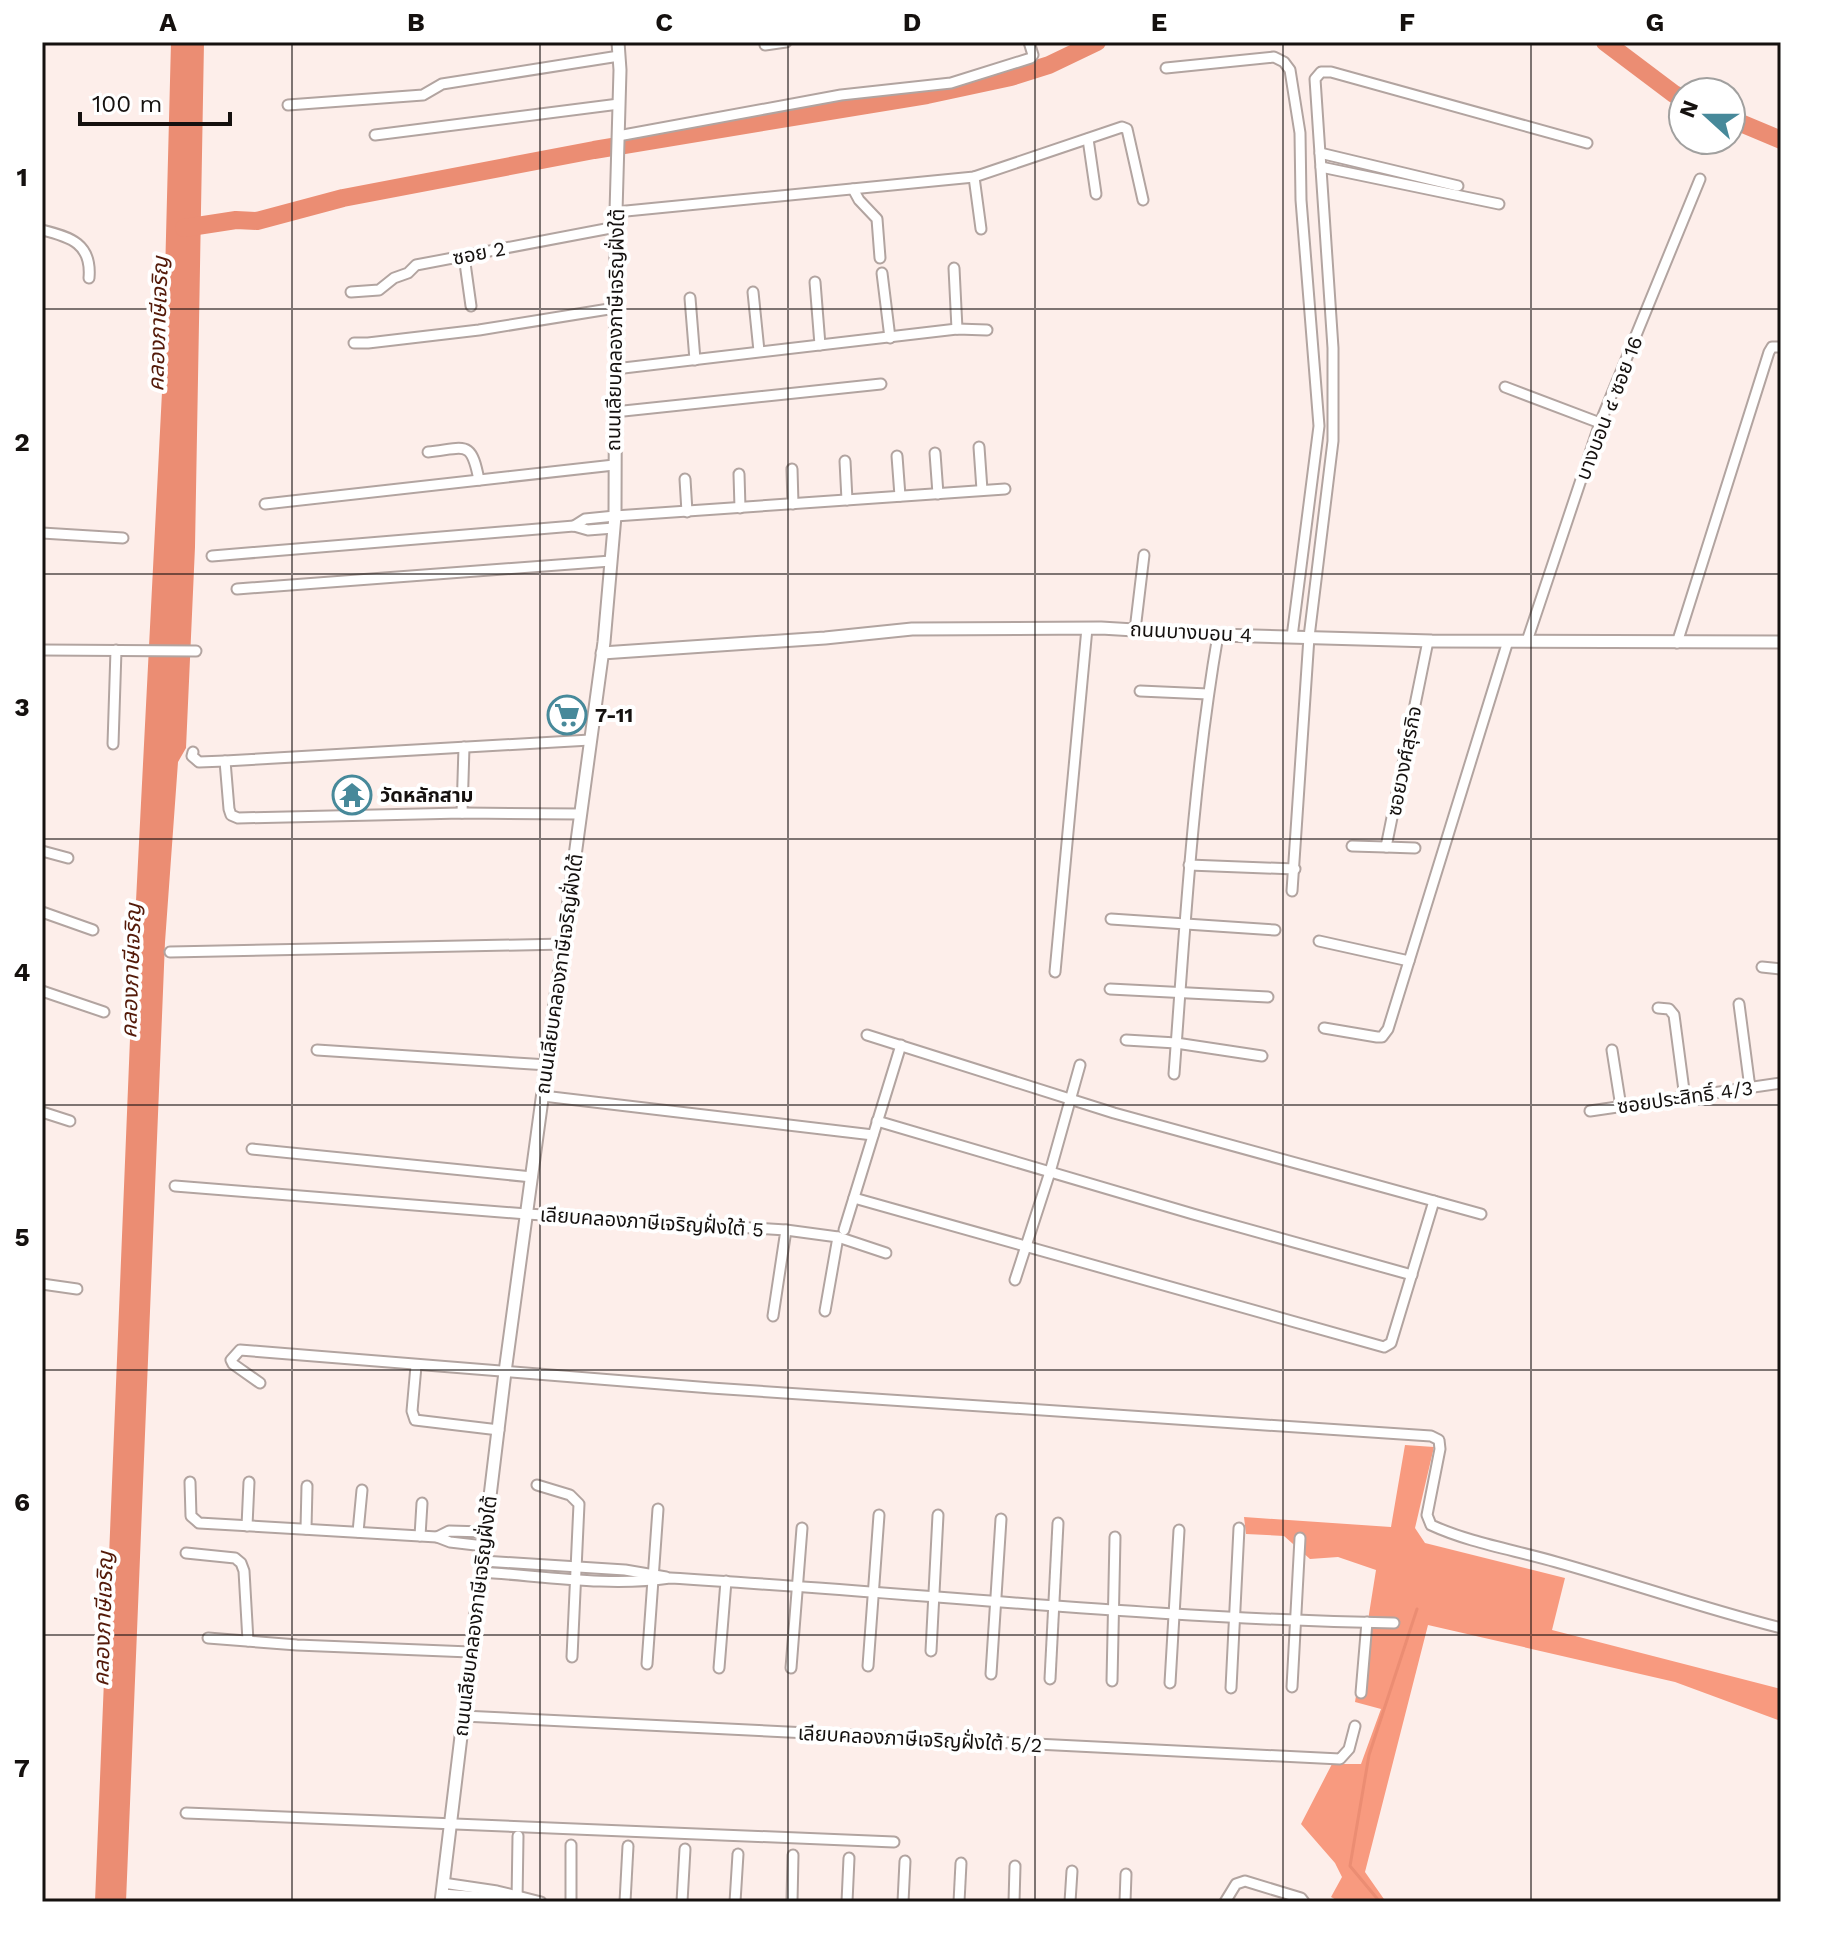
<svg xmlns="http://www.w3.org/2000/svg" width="1823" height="1944" font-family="'Work Sans','Noto Sans Thai',sans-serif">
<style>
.forest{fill:#f89a7f}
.water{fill:#eb8d73}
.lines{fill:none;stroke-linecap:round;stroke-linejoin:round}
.stream{stroke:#eb8d73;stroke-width:3}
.river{stroke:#eb8d73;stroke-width:18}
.minor-casing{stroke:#b2a4a0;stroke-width:13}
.tertiary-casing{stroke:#b2a4a0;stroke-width:15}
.minor{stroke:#fff;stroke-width:9}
.tertiary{stroke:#fff;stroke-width:11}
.grid{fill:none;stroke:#15110f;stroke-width:2;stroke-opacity:0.55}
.labels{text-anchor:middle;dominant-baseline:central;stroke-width:8;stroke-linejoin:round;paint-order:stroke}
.street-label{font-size:20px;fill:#15110f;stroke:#fff}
.poi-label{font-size:20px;font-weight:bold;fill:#15110f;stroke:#fff;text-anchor:start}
.water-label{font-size:22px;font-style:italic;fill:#541a09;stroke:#fff}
.neatline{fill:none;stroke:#15110f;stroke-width:3}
.grid-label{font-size:26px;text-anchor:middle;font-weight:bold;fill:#15110f}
</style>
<rect width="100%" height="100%" fill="#fdeeea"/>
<polygon class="forest" points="1405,1445 1434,1447 1415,1528 1425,1543 1565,1578 1552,1630 1781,1689 1781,1721 1675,1682 1428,1625 1365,1872 1386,1902 1340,1902 1331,1897 1342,1877 1335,1863 1301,1824 1332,1764 1361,1764 1381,1709 1355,1702 1376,1570 1338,1557 1310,1559 1284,1536 1246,1534 1244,1517 1391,1527"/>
<polygon class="water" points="171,42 204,42 195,547 186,748 178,762 165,942 126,1902 95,1902 134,940 162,392"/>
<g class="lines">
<polyline class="stream" points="1380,1902 1350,1866 1369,1755 1417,1609"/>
<g class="river">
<polyline points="1605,42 1674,94 1683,98"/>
<polyline points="1731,119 1781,140"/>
<polyline points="184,228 236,220 257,221 343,198 594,150 927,95 1011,77 1049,65 1097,42"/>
</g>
<defs>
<g id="minor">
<polyline points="765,45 786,42"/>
<polyline points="1166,68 1274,57 1284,62 1290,70 1300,133 1301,200 1319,426 1292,637"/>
<polyline points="288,105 423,95 442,84 619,56"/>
<polyline points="375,135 619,104"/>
<polyline points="618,136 841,95 951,83 1031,58 1033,55 1029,42"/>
<polyline points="1088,139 1096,194"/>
<polyline points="1320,153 1458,186"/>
<polyline points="1321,167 1499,204"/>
<polyline points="974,177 981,229"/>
<polyline points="853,189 859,200 877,219 880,258"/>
<polyline points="616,212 974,177 1122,127 1127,129 1143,200"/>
<path d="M42 230C71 237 92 244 89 278"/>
<polyline points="464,256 471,306"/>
<polyline points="954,268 957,329"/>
<polyline points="882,273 890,338"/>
<polyline points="815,282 820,345"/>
<polyline points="351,292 379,290 394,278 408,273 416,265 616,227"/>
<polyline points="753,292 759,351"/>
<polyline points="690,298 695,360"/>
<polyline points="354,343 368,343 479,330 615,308"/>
<polyline points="615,369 957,329 987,330"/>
<polyline points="1505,387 1600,423"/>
<polyline points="614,412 881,384"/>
<polyline points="979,447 982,490"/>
<path d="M428 452C466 448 471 439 479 480"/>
<polyline points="935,453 938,494"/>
<polyline points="897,456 900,496"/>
<polyline points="845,461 847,500"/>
<polyline points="792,469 793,504"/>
<polyline points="739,474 740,508"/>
<polyline points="685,479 687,512"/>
<polyline points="265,504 614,465"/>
<polyline points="574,526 585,519 615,516 1005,489"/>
<polyline points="42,533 123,538"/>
<polyline points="212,556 574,526 588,530 614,528"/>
<polyline points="237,589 611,561"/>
<polyline points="1135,630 1144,555"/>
<polyline points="1527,641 1600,423 1700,179"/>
<polyline points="1677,643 1769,352 1772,347 1781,347"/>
<polyline points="42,650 196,651"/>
<polyline points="1140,691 1208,694"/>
<polyline points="113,744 116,650"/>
<polyline points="193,752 192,756 199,762 225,761 590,740"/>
<polyline points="225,761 229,809 231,815 238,818 462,813 580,814"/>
<polyline points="462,813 464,747"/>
<polyline points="1352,846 1386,847 1428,641"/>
<polyline points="1386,847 1415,848"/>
<polyline points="42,851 68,858"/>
<polyline points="1189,865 1295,869"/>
<polyline points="1292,891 1309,637 1333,441 1333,348 1315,79 1321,72 1331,72 1587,143"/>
<polyline points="42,912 93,930"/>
<polyline points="1111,919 1275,930"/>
<polyline points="1319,941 1409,961"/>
<polyline points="170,952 565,944"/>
<polyline points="1762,967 1781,969"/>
<polyline points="1055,972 1087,628"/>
<polyline points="1110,989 1268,997"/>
<polyline points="42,991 104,1012"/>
<polyline points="1739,1004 1750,1088"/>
<polyline points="1658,1008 1669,1009 1674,1015 1685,1098"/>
<polyline points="1324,1028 1377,1037 1382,1037 1388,1029 1508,641"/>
<polyline points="867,1035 1114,1113 1434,1201"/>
<polyline points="1126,1040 1176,1043 1262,1056"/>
<polyline points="317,1050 548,1065"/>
<polyline points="1612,1050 1621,1107"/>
<path d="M1174 1074C1185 927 1193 780 1218 635"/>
<polyline points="543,1096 873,1135"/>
<polyline points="1590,1111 1781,1083"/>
<polyline points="42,1112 70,1121"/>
<polyline points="877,1121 1193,1214 1412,1275"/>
<polyline points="252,1149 532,1177"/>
<polyline points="175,1186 527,1214 786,1230 773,1316"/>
<polyline points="854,1198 1384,1347 1391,1343 1434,1201 1481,1214"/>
<polyline points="786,1230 838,1237 825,1311"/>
<polyline points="844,1230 901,1045"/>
<polyline points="838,1237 886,1253"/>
<polyline points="1015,1280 1050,1172 1080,1065"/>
<polyline points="42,1284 77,1289"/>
<polyline points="416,1366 412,1411 415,1420 499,1430"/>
<path d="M260 1383 233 1364 231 1360 240 1350 711 1388 1431 1436 1439 1440 1440 1449 1427 1515 1431 1525C1470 1543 1515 1550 1556 1562 1631 1583 1705 1609 1781 1628"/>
<polyline points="190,1482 191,1516 199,1523 437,1537 450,1542 484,1546"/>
<polyline points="537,1485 570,1495 579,1504 572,1657"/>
<polyline points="247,1526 249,1482"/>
<polyline points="306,1529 307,1486"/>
<polyline points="358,1532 362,1490"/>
<polyline points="420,1536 422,1503"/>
<polyline points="437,1537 449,1531 485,1532"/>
<polyline points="186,1553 235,1558 241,1563 244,1571 248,1641"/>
<polyline points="483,1561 625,1570 666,1577"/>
<path d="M481 1572C543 1576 609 1587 670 1578 911 1592 1152 1619 1394 1623"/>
<polyline points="208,1638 297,1645 470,1652"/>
<polyline points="931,1651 938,1515"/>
<polyline points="647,1664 658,1509"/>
<polyline points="868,1666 879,1515"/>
<polyline points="719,1668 726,1581"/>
<polyline points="791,1668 802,1528"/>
<polyline points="991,1674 1001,1519"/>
<polyline points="1050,1679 1058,1523"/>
<polyline points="1112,1681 1115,1537"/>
<polyline points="1170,1683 1179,1530"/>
<polyline points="1292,1687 1300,1538"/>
<polyline points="1231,1688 1239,1528"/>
<polyline points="1361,1693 1367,1622"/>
<polyline points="463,1716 1340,1759 1349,1749 1355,1726"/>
<polyline points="186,1813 894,1842"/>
<polyline points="443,1883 497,1891 541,1902"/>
<polyline points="442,1894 496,1898 507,1895"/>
<polyline points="517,1902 518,1836"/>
<polyline points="571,1902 571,1845"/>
<polyline points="625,1902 628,1846"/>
<polyline points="682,1902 685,1849"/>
<polyline points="735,1902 738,1854"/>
<polyline points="792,1902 793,1855"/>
<polyline points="847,1902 849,1858"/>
<polyline points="903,1902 905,1861"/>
<polyline points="959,1902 961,1863"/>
<polyline points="1014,1902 1015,1866"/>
<polyline points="1070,1902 1072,1871"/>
<polyline points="1125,1902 1126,1874"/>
<polyline points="1225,1902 1236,1884 1245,1881 1301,1898 1304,1902"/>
</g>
<g id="tertiary">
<polyline points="602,653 825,638 912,629 1101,628 1218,635 1432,641 1781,642"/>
<polyline points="441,1902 505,1372 604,642 615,516 616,212 620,70 618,42"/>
</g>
</defs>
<use href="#minor" class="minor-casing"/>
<use href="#tertiary" class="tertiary-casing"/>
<use href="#minor" class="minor"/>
<use href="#tertiary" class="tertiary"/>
</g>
<path class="grid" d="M292 42V1902M540 42V1902M788 42V1902M1035 42V1902M1283 42V1902M1531 42V1902M42 309H1781M42 574H1781M42 839H1781M42 1105H1781M42 1370H1781M42 1635H1781"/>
<defs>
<symbol id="supermarket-ring" viewBox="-11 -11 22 22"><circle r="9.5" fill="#fff" stroke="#47899a" stroke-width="1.5"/><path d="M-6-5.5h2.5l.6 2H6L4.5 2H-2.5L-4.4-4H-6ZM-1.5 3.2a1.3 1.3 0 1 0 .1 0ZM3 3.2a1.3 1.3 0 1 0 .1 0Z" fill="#47899a"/></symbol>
<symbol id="temple-ring" viewBox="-11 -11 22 22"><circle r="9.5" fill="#fff" stroke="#47899a" stroke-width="1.5"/><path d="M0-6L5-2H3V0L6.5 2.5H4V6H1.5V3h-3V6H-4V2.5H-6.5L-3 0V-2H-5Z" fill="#47899a"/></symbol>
</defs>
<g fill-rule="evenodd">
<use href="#supermarket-ring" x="545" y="693" width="44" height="44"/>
<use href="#temple-ring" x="330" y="773" width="44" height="44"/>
</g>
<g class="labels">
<g class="street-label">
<text transform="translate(479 253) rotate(-11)">ซอย 2</text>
<text transform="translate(615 330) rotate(-89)">ถนนเลียบคลองภาษีเจริญฝั่งใต้</text>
<text transform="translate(1609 408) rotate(-69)">บางบอน ๔ ซอย 16</text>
<text transform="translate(1191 632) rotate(3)">ถนนบางบอน 4</text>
<text transform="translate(1404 761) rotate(-79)">ซอยวงศ์สุรกิจ</text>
<text transform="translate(559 974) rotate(-82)">ถนนเลียบคลองภาษีเจริญฝั่งใต้</text>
<text transform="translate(1685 1097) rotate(-8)">ซอยประสิทธิ์ 4/3</text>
<text transform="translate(652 1222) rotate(4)">เลียบคลองภาษีเจริญฝั่งใต้ 5</text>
<text transform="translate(475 1616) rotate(-83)">ถนนเลียบคลองภาษีเจริญฝั่งใต้</text>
<text transform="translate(920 1739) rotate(3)">เลียบคลองภาษีเจริญฝั่งใต้ 5/2</text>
</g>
<g class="poi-label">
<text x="595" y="715">7-11</text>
<text x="380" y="795">วัดหลักสาม</text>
</g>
<g class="water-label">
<text transform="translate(158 324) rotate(-88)">คลองภาษีเจริญ</text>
<text transform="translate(131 971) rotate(-88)">คลองภาษีเจริญ</text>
<text transform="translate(103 1619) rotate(-88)">คลองภาษีเจริญ</text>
</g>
</g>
<rect width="1823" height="1944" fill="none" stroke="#ffffff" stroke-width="88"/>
<g transform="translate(1707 116) rotate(291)"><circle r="38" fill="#ffffff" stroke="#a1a09f" stroke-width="2"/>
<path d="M0-6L14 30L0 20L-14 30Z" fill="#47899a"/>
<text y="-12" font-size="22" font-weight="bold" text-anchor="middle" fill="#15110f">N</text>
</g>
<path d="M80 112v12h150v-12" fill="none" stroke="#15110f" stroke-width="4"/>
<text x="92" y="112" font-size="24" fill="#15110f" stroke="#ffffff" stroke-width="6" paint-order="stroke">100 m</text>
<rect x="44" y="44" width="1735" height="1856" class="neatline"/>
<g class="grid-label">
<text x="168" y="31">A</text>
<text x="416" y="31">B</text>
<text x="664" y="31">C</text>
<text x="912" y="31">D</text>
<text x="1159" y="31">E</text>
<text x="1407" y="31">F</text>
<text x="1655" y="31">G</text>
<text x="22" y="186">1</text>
<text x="22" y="451">2</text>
<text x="22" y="716">3</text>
<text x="22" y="981">4</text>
<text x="22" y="1246">5</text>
<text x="22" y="1511">6</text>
<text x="22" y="1777">7</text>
</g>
</svg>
